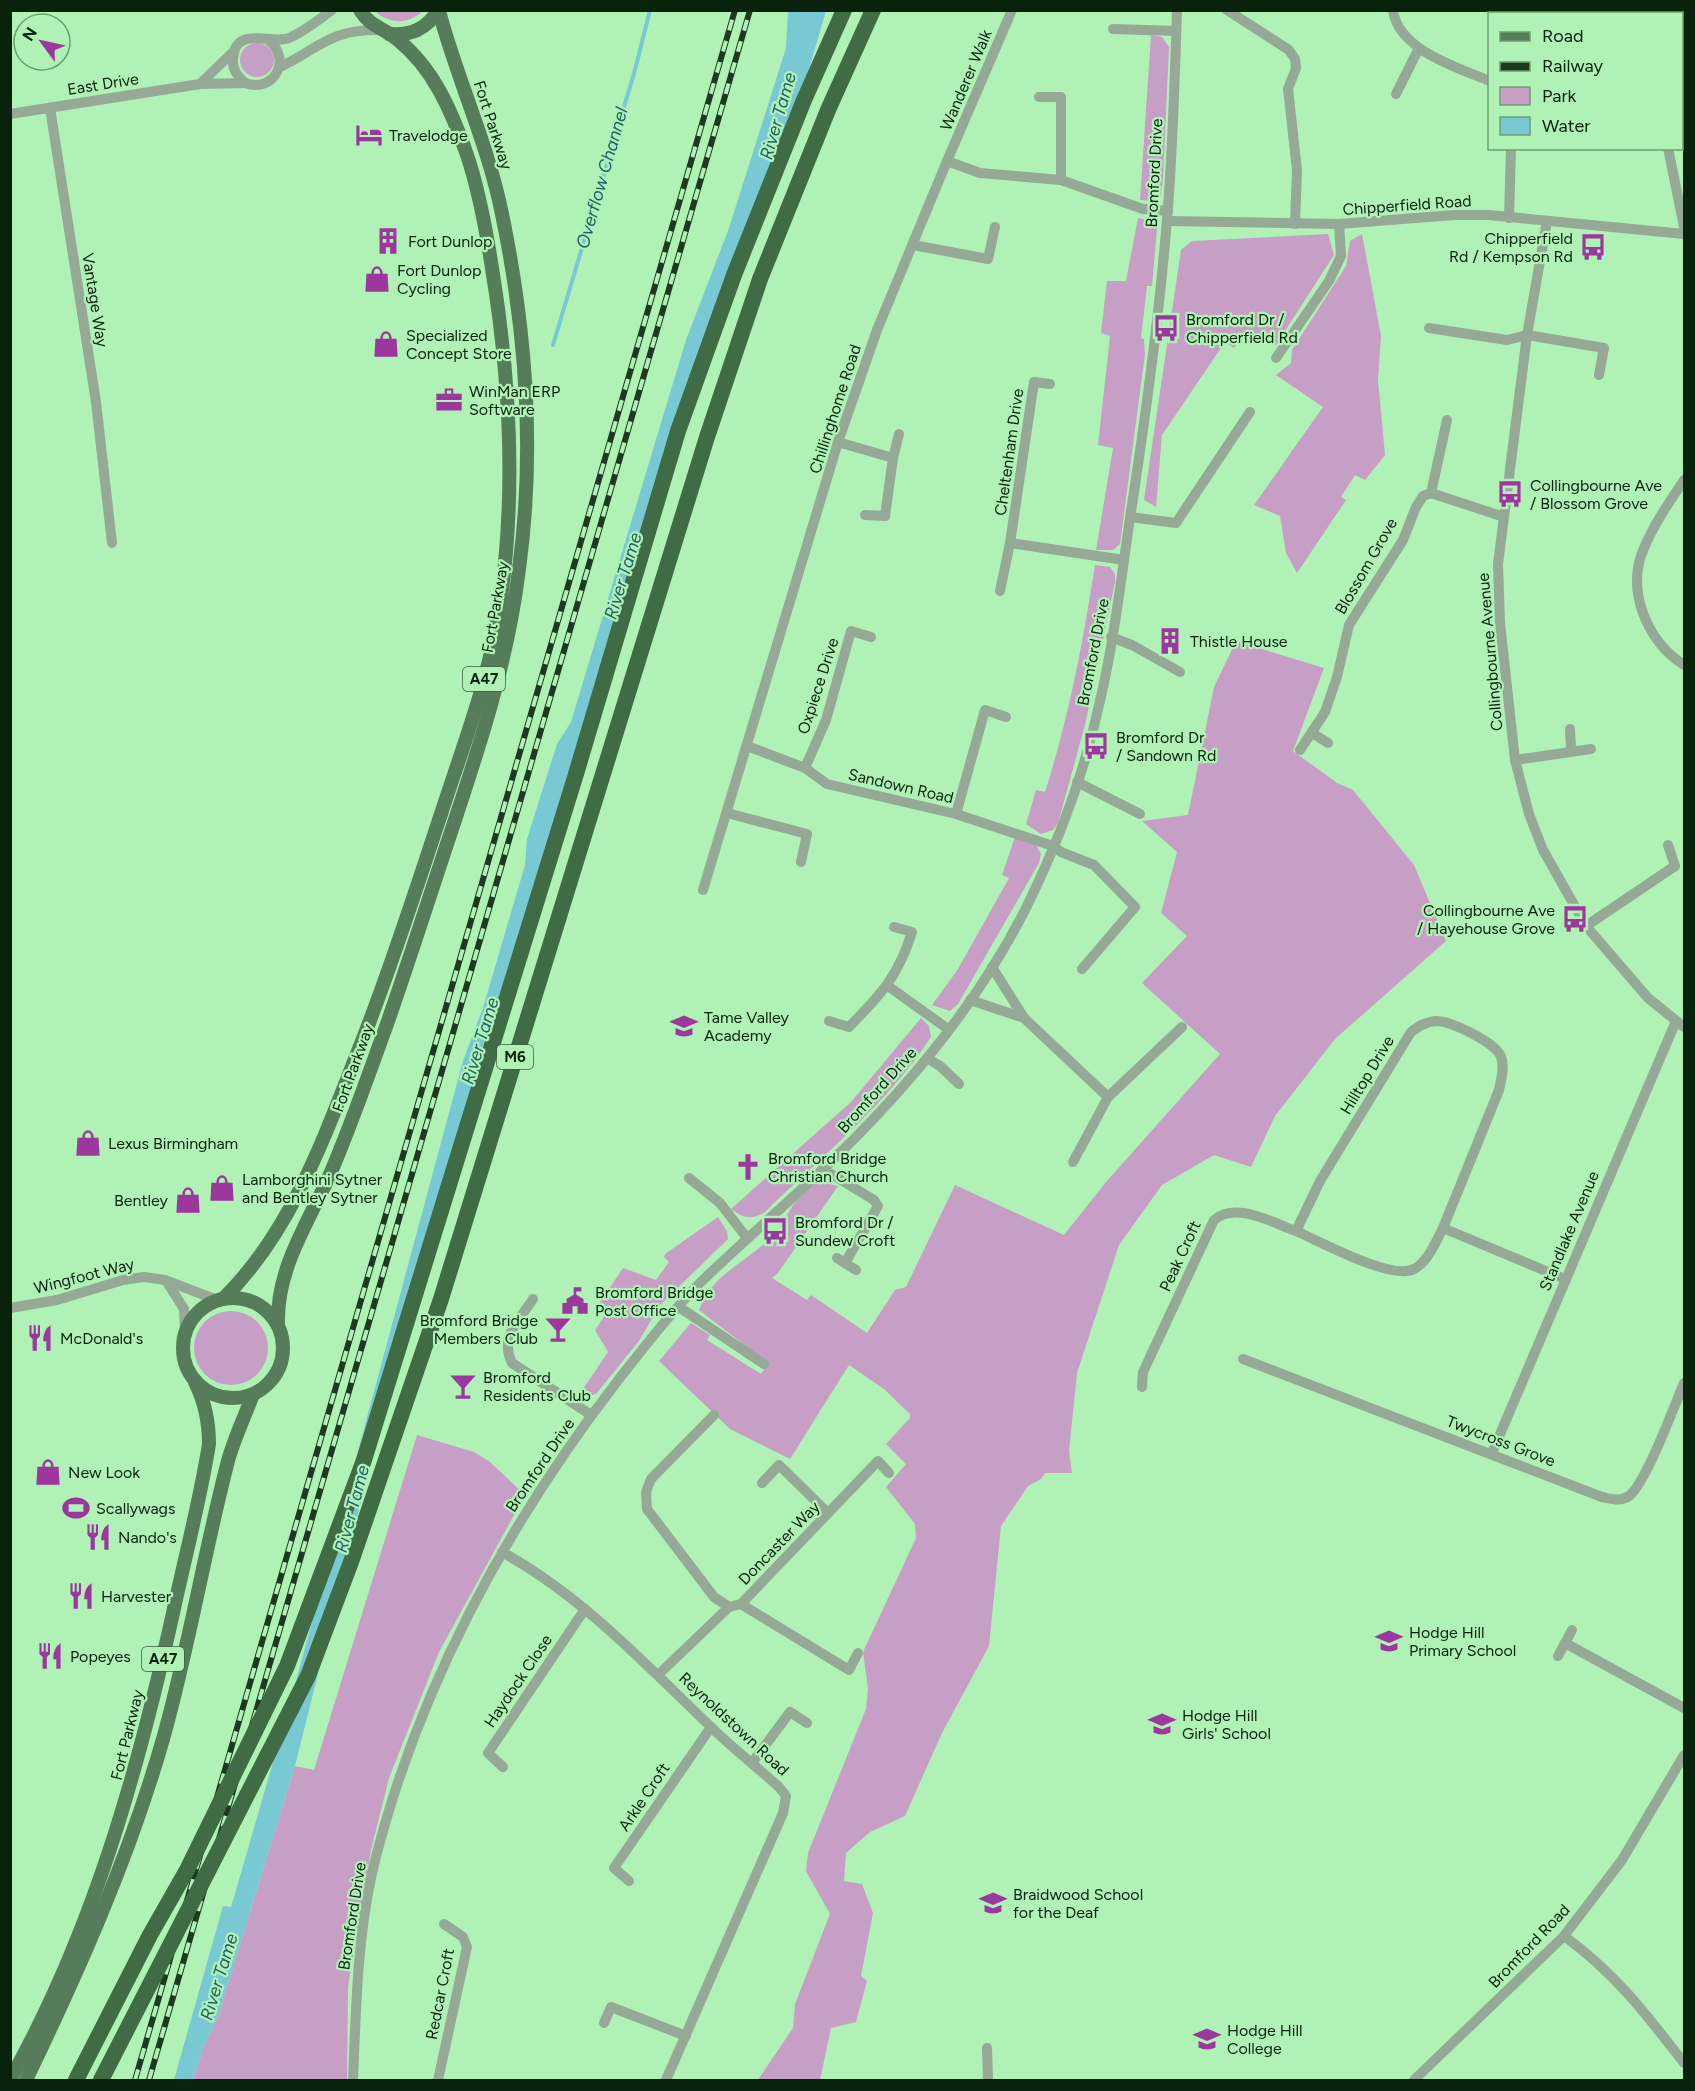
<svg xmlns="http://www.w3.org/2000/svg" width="1695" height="2091" font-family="Figtree,sans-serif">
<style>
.green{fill:#c79fc6}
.water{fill:#78c9d4}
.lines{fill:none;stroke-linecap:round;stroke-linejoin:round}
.stream{stroke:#78c9d4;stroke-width:4}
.minor{stroke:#95a996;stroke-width:10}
.major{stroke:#567d5a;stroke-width:14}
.rail-casing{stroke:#1c3a20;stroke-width:6}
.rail{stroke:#b0f1b6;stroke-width:4;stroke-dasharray:11;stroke-linecap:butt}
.highway-bridge{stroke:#3f6c45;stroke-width:16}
.labels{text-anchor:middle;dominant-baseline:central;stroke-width:4.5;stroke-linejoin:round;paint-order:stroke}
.shield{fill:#b0f1b6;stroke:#3a603f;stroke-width:1.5}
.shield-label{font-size:15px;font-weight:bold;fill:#08220c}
.street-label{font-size:16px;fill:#08220c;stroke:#b0f1b6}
.poi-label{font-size:16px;fill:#08220c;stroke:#b0f1b6;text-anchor:start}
.water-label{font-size:18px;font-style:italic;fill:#1e6169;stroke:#b0f1b6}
</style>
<rect width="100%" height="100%" fill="#b0f1b6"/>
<g class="green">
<path d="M375 11H423C409 24 390 25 375 11Z"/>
<polygon points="1151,35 1162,37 1169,47 1163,178 1161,195 1152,201 1140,200"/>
<circle cx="257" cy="60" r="17"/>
<polygon points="1138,218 1153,221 1157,229 1152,286 1147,286 1141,338 1144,339 1145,354 1120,544 1113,550 1096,550 1113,448 1098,445 1110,336 1101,333 1107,281 1126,281"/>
<polygon points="1328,234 1334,255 1276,345 1260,344 1244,332 1234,348 1225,342 1162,435 1156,507 1144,500 1181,250 1192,241"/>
<polygon points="1362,234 1381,336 1378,380 1385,455 1365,480 1355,475 1341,497 1346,500 1297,573 1286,553 1280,516 1254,505 1323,407 1276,375 1291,363 1292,350 1346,266 1350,241"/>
<path d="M1095 565 1110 567 1115 574V582L1085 725 1058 823 1053 830 1041 834 1026 824 1036 790 1045 792C1069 717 1083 642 1095 565Z"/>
<path d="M1236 641 1324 668 1293 751 1337 783 1353 790 1414 865 1446 941 1335 1039 1275 1116 1251 1167 1214 1155 1162 1185 1119 1245 1077 1373 1069 1451 1072 1473H1045L1041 1479 1028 1486 1001 1526 989 1646 942 1733 905 1816 870 1832 846 1853 844 1881 862 1884 873 1913 861 1976 867 1981 856 2022 831 2028 820 2080H758L793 2028 795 2004 830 1914 806 1871 808 1853 866 1709 868 1689 863 1652 916 1538 915 1524 886 1487 906 1464 886 1444 910 1418V1414L884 1389 849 1365 790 1459 730 1429 659 1361 691 1323 710 1335 707 1340 761 1374 768 1363 699 1310C713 1271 751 1261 776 1232 782 1225 786 1216 791 1208 798 1198 808 1190 817 1181L838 1186 778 1273 772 1278 807 1300 811 1295 867 1333 895 1290 906 1287 955 1185 1064 1235 1106 1182 1220 1054 1142 983 1187 936 1161 913 1177 852 1142 821 1188 815 1214 687Z"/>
<polygon points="1015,837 1036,845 1041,854 1039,863 958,1004 950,1011 932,1005 958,969 1009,878 1002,875"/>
<path d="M921 1018 929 1026 931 1037C889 1102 819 1159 764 1213 749 1220 744 1218 731 1209L851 1102Z"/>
<polygon points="718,1217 727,1231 728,1239 660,1305 639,1341 596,1394 586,1397 579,1395 608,1352 595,1330 605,1315 596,1308 623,1268 656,1280 669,1262 664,1257 665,1254"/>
<circle cx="231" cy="1348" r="37"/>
<polygon points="417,1435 474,1452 490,1462 525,1495 439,1652 389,1778 371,1850 348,1987 347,2080 193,2080 203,2049 218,2016 295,1766 314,1770"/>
</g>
<polygon class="water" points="788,11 826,11 786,147 711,350 370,1465 295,1766 218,2016 203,2049 193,2080 174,2080 223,1906 231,1907 234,1897 289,1707 463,1061 483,1008 525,865 527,839 557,744 571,722 686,340 729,228 786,48"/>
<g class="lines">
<polyline class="stream" points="553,345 635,70 650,10"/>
<g class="minor">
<polyline points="1227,10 1289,50 1295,59 1296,68 1288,89 1297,170 1295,224"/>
<path d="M1393 10C1398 50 1458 68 1490 81"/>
<polyline points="1642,10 1642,14"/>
<polyline points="1520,14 1522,10"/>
<polyline points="1113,29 1176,31"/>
<path d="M268 40C293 58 274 94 245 83 238 76 232 70 233 60 234 24 271 45 289 38 305 31 318 20 332 10"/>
<path d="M280 67C319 48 331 29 379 30"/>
<polyline points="200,84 234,51"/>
<polyline points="1682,88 1684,87"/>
<polyline points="1396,94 1419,48"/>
<polyline points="1039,97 1061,97 1061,180"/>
<polyline points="50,108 96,402 112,543"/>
<polyline points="10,114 200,84 245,83"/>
<polyline points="1668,148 1684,227"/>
<polyline points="947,161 1012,10"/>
<polyline points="1509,218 1511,148"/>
<polyline points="1167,221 1339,224 1454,215 1489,215 1684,234"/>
<polyline points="1547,221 1527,335 1498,564 1500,623 1515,760 1529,814 1543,850 1586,926 1648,998 1684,1027"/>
<polyline points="913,245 988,259 995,227"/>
<polyline points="1429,328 1507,340 1527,335 1604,348 1599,375"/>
<polyline points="1276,358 1329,281 1341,256 1339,224"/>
<polyline points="838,442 893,458 885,516 865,515"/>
<polyline points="893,458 899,434"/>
<path d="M1684 480C1670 501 1654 524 1644 548 1625 591 1648 642 1684 665"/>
<polyline points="1431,493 1447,420"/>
<polyline points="1130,517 1176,523 1250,412"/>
<polyline points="1010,543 1124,560"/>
<polyline points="1000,591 1010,543 1034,382 1050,384"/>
<polyline points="1111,637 1132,645 1180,672"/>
<polyline points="1570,729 1571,750"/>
<polyline points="1312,733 1328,743"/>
<polyline points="747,746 805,768 827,784 956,814 1053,846 1061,852 1094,865 1135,907 1082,969"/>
<polyline points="1300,750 1325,712 1337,677 1349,625 1403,540 1416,507 1423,496 1431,493 1504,517"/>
<polyline points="1515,760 1591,749"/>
<polyline points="805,768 826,720 851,631 871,637"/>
<polyline points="1077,782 1140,814"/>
<polyline points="727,813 807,834 801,862"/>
<polyline points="956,814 985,710 1006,717"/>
<polyline points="703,890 838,442 877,330 947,161 980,173 1061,180 1143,209 1168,211"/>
<polyline points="1586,926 1675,866 1668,845"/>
<polyline points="992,967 1024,1018 1108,1097"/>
<polyline points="888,986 948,1029"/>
<polyline points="970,1000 1024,1018"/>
<path d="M829 1021 849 1027C881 994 898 977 912 932L894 927"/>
<polyline points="927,1058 940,1066 959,1084"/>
<polyline points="1073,1162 1108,1097 1182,1027"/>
<polyline points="823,1169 874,1200 878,1206 845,1263"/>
<polyline points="689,1178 720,1203 747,1238"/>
<path d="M1443 1228 1499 1090C1501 1080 1505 1067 1501 1057 1497 1043 1451 1021 1436 1021 1425 1022 1419 1026 1411 1032L1320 1181 1296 1231C1319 1241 1392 1281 1414 1269 1428 1262 1436 1241 1443 1228L1565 1279"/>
<polyline points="837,1258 856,1270"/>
<polyline points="167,1282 184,1309 185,1331"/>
<path d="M533 1299C519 1321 499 1337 512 1363L591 1415"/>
<polyline points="679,1307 764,1364"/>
<polyline points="10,1308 57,1300 123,1280 144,1277 165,1280 217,1300"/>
<path d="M1243 1359 1602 1497C1612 1499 1620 1502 1629 1496 1646 1483 1674 1406 1684 1383"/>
<path d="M1142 1387 1143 1372 1214 1220C1236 1201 1273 1223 1296 1231"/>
<polyline points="714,1415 651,1479 646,1492 647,1509 714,1597 729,1607"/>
<polyline points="1492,1453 1676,1021"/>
<polyline points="762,1483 779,1465 828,1513"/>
<path d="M502 1552C582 1596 644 1663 710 1726 731 1747 756 1766 779 1787L786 1796 783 1813 666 2080"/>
<polyline points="741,1604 849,1670 858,1653"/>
<polyline points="1565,1643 1684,1708"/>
<polyline points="1558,1656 1572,1630"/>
<polyline points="659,1674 729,1607 741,1604 878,1461 889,1473"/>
<polyline points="752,1763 790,1712 807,1723"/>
<polyline points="503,1767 488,1753 585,1609"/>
<polyline points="629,1881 614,1868 711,1727"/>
<path d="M1564 1936C1616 1974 1645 2013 1684 2063"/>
<polyline points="604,2023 611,2007 686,2036"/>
<polyline points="987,2048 988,2080"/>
<path d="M353 2080C356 2011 357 1941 372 1873 415 1693 506 1525 619 1379 645 1346 672 1311 701 1282 740 1244 781 1209 820 1172 901 1096 976 1007 1026 908 1058 843 1085 771 1100 701 1114 641 1121 579 1130 518 1146 415 1160 311 1168 207 1173 142 1175 76 1177 10"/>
<polyline points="438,2080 467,1947 463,1937 444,1924"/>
<polyline points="1414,2080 1564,1936 1622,1860 1684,1755"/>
</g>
<g class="major">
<path d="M389 34C411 36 426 29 439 10"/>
<circle cx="233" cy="1348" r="50"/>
<path d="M223 1299C295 1228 327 1129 364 1036 393 962 417 886 442 811 462 749 486 687 497 623 517 506 511 384 492 268 486 229 479 189 466 152 451 110 433 68 398 40 384 28 370 27 360 10"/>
<path d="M278 1325C276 1268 309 1222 331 1172 352 1123 369 1073 387 1024 409 961 429 898 450 835 479 748 508 661 519 569 535 452 526 330 502 214 488 144 457 79 439 11"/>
<path d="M10 2080C92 1934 137 1775 173 1613 185 1557 200 1501 209 1444 209 1421 205 1402 195 1382"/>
<path d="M26 2080C79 1970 129 1858 163 1739 189 1647 204 1553 228 1461 234 1439 244 1418 252 1397"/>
</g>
<defs>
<g id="rail">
<polyline points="135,2080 735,10"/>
<polyline points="149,2080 750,10"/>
</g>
</defs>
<use href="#rail" class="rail-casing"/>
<use href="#rail" class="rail"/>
<g class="highway-bridge">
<polyline points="76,2080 150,1935 187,1870 287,1666 364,1460 576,774 678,431 734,275 804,100 844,10"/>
<polyline points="101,2080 308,1676 351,1562 441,1299 707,437 760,279 828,110 873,10"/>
</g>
</g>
<defs>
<symbol id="hotel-bare" viewBox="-9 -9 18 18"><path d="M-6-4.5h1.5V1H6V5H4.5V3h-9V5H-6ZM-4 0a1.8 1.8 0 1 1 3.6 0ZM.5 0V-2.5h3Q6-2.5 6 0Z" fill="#9b379d" stroke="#b0f1b6" stroke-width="2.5" paint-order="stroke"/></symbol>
<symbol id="building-bare" viewBox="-9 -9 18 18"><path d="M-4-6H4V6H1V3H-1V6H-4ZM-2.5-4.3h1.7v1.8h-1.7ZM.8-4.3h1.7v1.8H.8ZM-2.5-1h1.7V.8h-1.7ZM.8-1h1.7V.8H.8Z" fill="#9b379d" stroke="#b0f1b6" stroke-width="2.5" paint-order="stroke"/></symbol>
<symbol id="bus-bare" viewBox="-9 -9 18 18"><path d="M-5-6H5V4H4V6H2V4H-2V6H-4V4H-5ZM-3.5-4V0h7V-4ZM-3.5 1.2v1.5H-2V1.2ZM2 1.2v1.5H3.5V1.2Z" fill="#9b379d" stroke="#b0f1b6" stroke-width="2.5" paint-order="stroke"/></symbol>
<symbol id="shop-bare" viewBox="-9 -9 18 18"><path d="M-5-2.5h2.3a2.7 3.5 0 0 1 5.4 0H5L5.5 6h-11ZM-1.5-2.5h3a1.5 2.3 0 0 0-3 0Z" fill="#9b379d" stroke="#b0f1b6" stroke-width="2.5" paint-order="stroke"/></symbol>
<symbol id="office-bare" viewBox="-9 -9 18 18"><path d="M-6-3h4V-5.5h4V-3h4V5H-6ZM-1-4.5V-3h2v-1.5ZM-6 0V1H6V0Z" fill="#9b379d" stroke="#b0f1b6" stroke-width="2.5" paint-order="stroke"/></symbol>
<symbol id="school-bare" viewBox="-9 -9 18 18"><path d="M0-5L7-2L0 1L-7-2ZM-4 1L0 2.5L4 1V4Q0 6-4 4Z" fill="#9b379d" stroke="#b0f1b6" stroke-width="2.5" paint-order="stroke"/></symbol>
<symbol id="church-bare" viewBox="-9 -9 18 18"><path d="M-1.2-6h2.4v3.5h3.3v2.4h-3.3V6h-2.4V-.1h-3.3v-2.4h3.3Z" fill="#9b379d" stroke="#b0f1b6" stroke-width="2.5" paint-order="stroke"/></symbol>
<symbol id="civic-bare" viewBox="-9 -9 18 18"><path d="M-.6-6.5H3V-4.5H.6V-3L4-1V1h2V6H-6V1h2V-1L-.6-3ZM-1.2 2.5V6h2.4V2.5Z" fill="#9b379d" stroke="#b0f1b6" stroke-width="2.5" paint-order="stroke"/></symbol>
<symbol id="bar-bare" viewBox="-9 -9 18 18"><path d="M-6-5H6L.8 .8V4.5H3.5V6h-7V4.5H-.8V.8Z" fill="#9b379d" stroke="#b0f1b6" stroke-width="2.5" paint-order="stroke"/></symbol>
<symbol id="restaurant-bare" viewBox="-9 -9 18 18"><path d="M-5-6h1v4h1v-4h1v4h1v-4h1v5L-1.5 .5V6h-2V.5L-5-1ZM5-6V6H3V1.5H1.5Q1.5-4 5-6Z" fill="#9b379d" stroke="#b0f1b6" stroke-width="2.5" paint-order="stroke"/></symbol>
<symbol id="stadium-bare" viewBox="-9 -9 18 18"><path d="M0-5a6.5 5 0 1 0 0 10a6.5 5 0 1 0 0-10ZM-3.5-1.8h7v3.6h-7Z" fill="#9b379d" stroke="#b0f1b6" stroke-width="2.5" paint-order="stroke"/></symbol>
</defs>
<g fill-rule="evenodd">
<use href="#hotel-bare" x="350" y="116" width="38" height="38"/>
<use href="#building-bare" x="369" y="222" width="38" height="38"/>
<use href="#bus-bare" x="1574" y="228" width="38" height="38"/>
<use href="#shop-bare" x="358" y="260" width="38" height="38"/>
<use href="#bus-bare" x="1147" y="309" width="38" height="38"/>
<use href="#shop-bare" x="367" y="325" width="38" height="38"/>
<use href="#office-bare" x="430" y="381" width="38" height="38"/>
<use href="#bus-bare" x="1491" y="475" width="38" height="38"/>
<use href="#building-bare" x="1151" y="622" width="38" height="38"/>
<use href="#bus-bare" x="1077" y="727" width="38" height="38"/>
<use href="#bus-bare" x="1556" y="900" width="38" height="38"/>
<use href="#school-bare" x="665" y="1007" width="38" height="38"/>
<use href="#shop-bare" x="69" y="1124" width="38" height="38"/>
<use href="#church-bare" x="729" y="1148" width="38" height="38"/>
<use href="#shop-bare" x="203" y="1169" width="38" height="38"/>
<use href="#shop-bare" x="169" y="1181" width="38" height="38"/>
<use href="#bus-bare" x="756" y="1212" width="38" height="38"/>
<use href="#civic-bare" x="556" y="1282" width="38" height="38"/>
<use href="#bar-bare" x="539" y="1310" width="38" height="38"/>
<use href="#restaurant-bare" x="21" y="1319" width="38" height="38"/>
<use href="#bar-bare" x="444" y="1367" width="38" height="38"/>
<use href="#shop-bare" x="29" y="1453" width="38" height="38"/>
<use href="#stadium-bare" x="57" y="1489" width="38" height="38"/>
<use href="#restaurant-bare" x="79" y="1518" width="38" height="38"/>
<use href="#restaurant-bare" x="62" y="1577" width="38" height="38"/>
<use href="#school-bare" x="1370" y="1622" width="38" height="38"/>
<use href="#restaurant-bare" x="31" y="1637" width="38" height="38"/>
<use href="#school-bare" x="1143" y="1705" width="38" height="38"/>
<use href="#school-bare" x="974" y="1884" width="38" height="38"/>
<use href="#school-bare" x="1188" y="2020" width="38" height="38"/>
</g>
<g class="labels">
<g class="shield">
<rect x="463" y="667" width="42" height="24" rx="4.5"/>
<rect x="497" y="1045" width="36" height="24" rx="4.5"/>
<rect x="142" y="1647" width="42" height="24" rx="4.5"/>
</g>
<g class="shield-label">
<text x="484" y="679">A47</text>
<text x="515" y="1057">M6</text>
<text x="163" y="1659">A47</text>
</g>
<g class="street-label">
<text transform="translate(966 80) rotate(-67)">Wanderer Walk</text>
<text transform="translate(103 84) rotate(-9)">East Drive</text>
<text transform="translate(493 125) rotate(72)">Fort Parkway</text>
<text transform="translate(1154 173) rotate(-87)">Bromford Drive</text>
<text transform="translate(1407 205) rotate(-4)">Chipperfield Road</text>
<text transform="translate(95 300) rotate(81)">Vantage Way</text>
<text transform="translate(835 409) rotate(-72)">Chillinghome Road</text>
<text transform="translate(1009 452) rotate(-82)">Cheltenham Drive</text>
<text transform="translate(1366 566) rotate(-60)">Blossom Grove</text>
<text transform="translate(495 607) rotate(-80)">Fort Parkway</text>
<text transform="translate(1093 652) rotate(-79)">Bromford Drive</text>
<text transform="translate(1490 652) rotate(-95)">Collingbourne Avenue</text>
<text transform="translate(818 686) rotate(-72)">Oxpiece Drive</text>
<text transform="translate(901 786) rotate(13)">Sandown Road</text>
<text transform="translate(353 1068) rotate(-70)">Fort Parkway</text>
<text transform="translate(1367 1075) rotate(-59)">Hilltop Drive</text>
<text transform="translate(877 1090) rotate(-48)">Bromford Drive</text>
<text transform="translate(1569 1231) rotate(-67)">Standlake Avenue</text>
<text transform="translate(1180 1256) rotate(-65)">Peak Croft</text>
<text transform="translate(84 1276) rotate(-14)">Wingfoot Way</text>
<text transform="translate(1501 1441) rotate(21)">Twycross Grove</text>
<text transform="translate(540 1465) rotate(-56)">Bromford Drive</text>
<text transform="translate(779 1543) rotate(-46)">Doncaster Way</text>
<text transform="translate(518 1681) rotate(-56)">Haydock Close</text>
<text transform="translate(734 1724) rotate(43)">Reynoldstown Road</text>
<text transform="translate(127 1735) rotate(-76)">Fort Parkway</text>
<text transform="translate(644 1797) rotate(-56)">Arkle Croft</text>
<text transform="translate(352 1916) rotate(-81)">Bromford Drive</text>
<text transform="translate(1529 1946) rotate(-46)">Bromford Road</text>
<text transform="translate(440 1994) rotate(-79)">Redcar Croft</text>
</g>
<g class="poi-label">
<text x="389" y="135">Travelodge</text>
<text x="1573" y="238" text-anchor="end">Chipperfield<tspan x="1573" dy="18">Rd / Kempson Rd</tspan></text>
<text x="408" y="241">Fort Dunlop</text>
<text x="397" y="270">Fort Dunlop<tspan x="397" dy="18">Cycling</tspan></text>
<text x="1186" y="319">Bromford Dr /<tspan x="1186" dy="18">Chipperfield Rd</tspan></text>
<text x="406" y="335">Specialized<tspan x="406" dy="18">Concept Store</tspan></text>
<text x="469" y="391">WinMan ERP<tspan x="469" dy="18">Software</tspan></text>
<text x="1530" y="485">Collingbourne Ave<tspan x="1530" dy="18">/ Blossom Grove</tspan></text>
<text x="1190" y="641">Thistle House</text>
<text x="1116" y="737">Bromford Dr<tspan x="1116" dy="18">/ Sandown Rd</tspan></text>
<text x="1555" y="910" text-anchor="end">Collingbourne Ave<tspan x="1555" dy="18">/ Hayehouse Grove</tspan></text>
<text x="704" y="1017">Tame Valley<tspan x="704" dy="18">Academy</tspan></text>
<text x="108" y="1143">Lexus Birmingham</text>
<text x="768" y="1158">Bromford Bridge<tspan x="768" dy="18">Christian Church</tspan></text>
<text x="242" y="1179">Lamborghini Sytner<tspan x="242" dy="18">and Bentley Sytner</tspan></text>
<text x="168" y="1200" text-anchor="end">Bentley</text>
<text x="795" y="1222">Bromford Dr /<tspan x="795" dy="18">Sundew Croft</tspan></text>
<text x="595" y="1292">Bromford Bridge<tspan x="595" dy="18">Post Office</tspan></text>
<text x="538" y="1320" text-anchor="end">Bromford Bridge<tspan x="538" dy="18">Members Club</tspan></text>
<text x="60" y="1338">McDonald's</text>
<text x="483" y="1377">Bromford<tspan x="483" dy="18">Residents Club</tspan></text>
<text x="68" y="1472">New Look</text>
<text x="96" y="1508">Scallywags</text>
<text x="118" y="1537">Nando's</text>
<text x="101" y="1596">Harvester</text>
<text x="1409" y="1632">Hodge Hill<tspan x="1409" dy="18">Primary School</tspan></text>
<text x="70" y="1656">Popeyes</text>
<text x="1182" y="1715">Hodge Hill<tspan x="1182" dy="18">Girls' School</tspan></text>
<text x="1013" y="1894">Braidwood School<tspan x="1013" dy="18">for the Deaf</tspan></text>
<text x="1227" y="2030">Hodge Hill<tspan x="1227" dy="18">College</tspan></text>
</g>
<g class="water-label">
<text transform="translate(778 116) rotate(-74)">River Tame</text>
<text transform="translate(602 178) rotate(-74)">Overflow Channel</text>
<text transform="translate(623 576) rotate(-73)">River Tame</text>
<text transform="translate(480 1041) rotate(-73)">River Tame</text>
<text transform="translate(352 1509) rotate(-75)">River Tame</text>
<text transform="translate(219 1977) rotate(-73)">River Tame</text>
</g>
</g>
<rect width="1695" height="2091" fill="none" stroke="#08220c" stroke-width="24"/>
<rect x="1488" y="12" width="195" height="138" fill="#b0f1b6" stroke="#6d9e72" stroke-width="1.5"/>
<rect x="1500" y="32" width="30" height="9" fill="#567d5a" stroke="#6d9e72" stroke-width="1.5"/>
<text x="1542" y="42" font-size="18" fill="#08220c">Road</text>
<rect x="1500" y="62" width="30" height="9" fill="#1c3a20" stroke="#6d9e72" stroke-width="1.5"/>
<text x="1542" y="72" font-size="18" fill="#08220c">Railway</text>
<rect x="1500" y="87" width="30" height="18" fill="#c79fc6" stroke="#6d9e72" stroke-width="1.5"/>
<text x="1542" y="102" font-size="18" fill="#08220c">Park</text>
<rect x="1500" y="117" width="30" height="18" fill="#78c9d4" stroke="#6d9e72" stroke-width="1.5"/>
<text x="1542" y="132" font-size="18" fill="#08220c">Water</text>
<g transform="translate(42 42) rotate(303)"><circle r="28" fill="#b0f1b6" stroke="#6d9e72" stroke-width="1.5"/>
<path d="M0-4.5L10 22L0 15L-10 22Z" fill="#9b379d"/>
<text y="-9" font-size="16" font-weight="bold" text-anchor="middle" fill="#08220c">N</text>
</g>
</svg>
